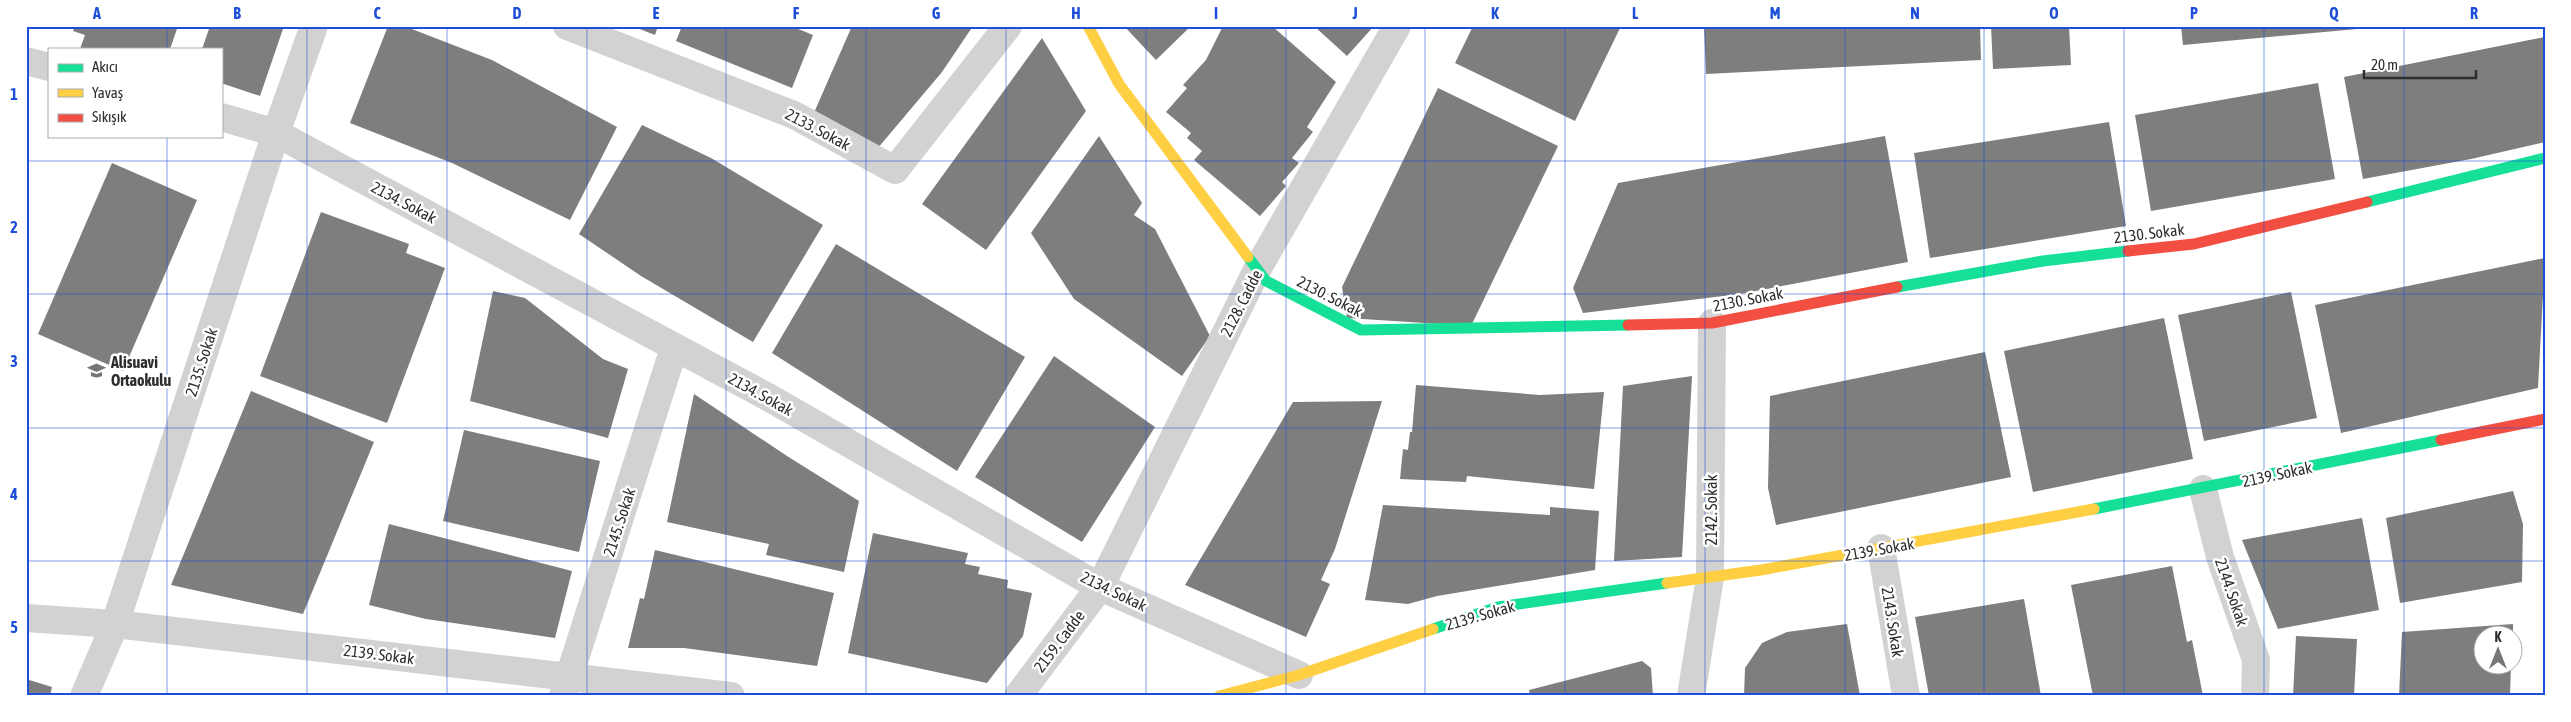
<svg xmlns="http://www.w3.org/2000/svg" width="2571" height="722" font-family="'Asap Condensed',sans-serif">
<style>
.building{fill:#7e7e7e}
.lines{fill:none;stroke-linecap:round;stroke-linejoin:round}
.street{stroke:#d2d2d2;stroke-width:28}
.fast{stroke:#16e098;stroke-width:11}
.slow{stroke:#ffcf43;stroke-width:11}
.jam{stroke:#f24e42;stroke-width:11}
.grid{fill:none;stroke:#1d4ed8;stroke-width:1;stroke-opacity:0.55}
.labels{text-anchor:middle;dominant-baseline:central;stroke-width:5;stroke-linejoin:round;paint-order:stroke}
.street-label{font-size:16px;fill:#2d2d2d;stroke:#fff}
.poi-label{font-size:16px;font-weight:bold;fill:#2d2d2d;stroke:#fff;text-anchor:start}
.neatline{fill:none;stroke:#1d4ed8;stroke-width:2}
.grid-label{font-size:16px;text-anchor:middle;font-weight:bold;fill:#1d4ed8}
</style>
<rect width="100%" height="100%" fill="#fff"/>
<g class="building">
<polygon points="75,26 178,26 170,49 80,49 85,35 73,31"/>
<polygon points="210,26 284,26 260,96 221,83 221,49 202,49"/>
<polygon points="388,26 404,26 492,60 617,127 570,220 452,163 350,123"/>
<polygon points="632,26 658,26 655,35"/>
<polygon points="682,26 791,26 813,35 792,88 676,41"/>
<polygon points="852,26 973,26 942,72 872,155 813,115"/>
<polygon points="1124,26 1191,26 1156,60"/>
<polygon points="1223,26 1272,26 1336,82 1307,127 1313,132 1292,158 1299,163 1282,182 1286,186 1260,216 1194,160 1202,151 1187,138 1191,133 1166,112 1187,88 1183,85 1206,60"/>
<polygon points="1314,26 1374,26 1347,56"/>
<polygon points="1473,26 1621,26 1575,121 1455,63"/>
<polygon points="1704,26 1980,26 1981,60 1706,74"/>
<polygon points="1991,26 2069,26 2071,65 1993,69"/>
<polygon points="2181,26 2368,26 2368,28 2183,45"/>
<polygon points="2545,37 2545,142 2471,159 2363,179 2344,77"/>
<polygon points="1042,38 1086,111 986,250 922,204"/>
<polygon points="2318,83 2335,179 2151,211 2135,115"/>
<polygon points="1438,88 1558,146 1471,326 1347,318 1342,287"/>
<polygon points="2109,122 2126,226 1930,258 1914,153"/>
<polygon points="642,125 711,158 823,225 753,342 641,276 579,234"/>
<polygon points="1099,136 1142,203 1134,215 1155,229 1210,336 1182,376 1074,299 1031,233"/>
<polygon points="1885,136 1908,262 1740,294 1583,313 1573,288 1618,183"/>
<polygon points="112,163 197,200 123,371 38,334"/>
<polygon points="321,212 409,244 406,253 445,268 387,423 260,376"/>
<polygon points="836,244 1025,357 957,471 772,353"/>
<polygon points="2545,258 2538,388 2341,433 2315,305"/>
<polygon points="493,291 525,298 603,359 628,369 608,438 470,401"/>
<polygon points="2291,292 2317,418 2204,441 2178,315"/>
<polygon points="2164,318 2193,459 2033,492 2004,351"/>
<polygon points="1985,352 2011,477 1776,525 1768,488 1770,396"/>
<polygon points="1054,356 1155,427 1082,542 975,477"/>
<polygon points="1692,376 1682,557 1614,561 1623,386"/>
<polygon points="1416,385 1540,395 1604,392 1594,489 1467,476 1466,482 1400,479 1403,449 1408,450 1410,432 1412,432"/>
<polygon points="251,391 374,442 303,614 171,585"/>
<polygon points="694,394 787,456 859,501 844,572 766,555 769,544 667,522"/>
<polygon points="1382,401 1335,549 1321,580 1330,584 1306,637 1185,585 1293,402"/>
<polygon points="464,430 600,461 579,552 443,521"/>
<polygon points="2513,491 2523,524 2522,582 2400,603 2386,518"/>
<polygon points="1383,505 1550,515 1550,507 1599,511 1595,570 1437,596 1408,604 1365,600"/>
<polygon points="2362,518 2379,610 2278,629 2242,540"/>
<polygon points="389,524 572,571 555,638 426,619 369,605"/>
<polygon points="873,533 968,553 965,564 980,567 978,574 1008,580 1007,588 1032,593 1023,636 987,683 848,653"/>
<polygon points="655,550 834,593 817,666 684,648 628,648 640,598 644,599"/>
<polygon points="2172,566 2187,642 2192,640 2203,696 2093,696 2071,585"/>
<polygon points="2024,599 2041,696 1929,696 1915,617"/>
<polygon points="1847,624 1860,696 1744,696 1745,668 1762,643 1787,632"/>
<polygon points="2513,624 2513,634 2484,634 2484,664 2511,664 2510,696 2399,696 2402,632"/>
<polygon points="2296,636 2357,639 2354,696 2293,696"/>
<polygon points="1642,661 1651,668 1653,696 1530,696 1529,690"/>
<polygon points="26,679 52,687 50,696 26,696"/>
</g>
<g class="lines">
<g class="street">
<polyline points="567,26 794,115 895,170 1008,26"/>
<polyline points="26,61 49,67"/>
<polyline points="221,117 276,133 766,396 1100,587 1299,675"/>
<polyline points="2203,489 2220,557 2256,660 2255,696"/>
<polyline points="1881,548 1906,696"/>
<polyline points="26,618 115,624 731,696"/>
<polyline points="84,696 115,624 276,133 314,26"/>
<polyline points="563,696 674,348"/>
<polyline points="1018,696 1100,587 1258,268 1397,26"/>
<polyline points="1691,696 1710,577 1712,323"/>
</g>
<g class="fast">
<polyline points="2367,202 2545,158"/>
<polyline points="1248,257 1266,281 1361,330 1628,325"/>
<polyline points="1897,287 2043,261 2128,251"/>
<polyline points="2094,509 2441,440"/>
<polyline points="1433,629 1498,607 1667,583"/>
</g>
<g class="slow">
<polyline points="1088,26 1119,84 1248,257"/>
<polyline points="1667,583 1761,570 2094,509"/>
<polyline points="1219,696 1299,675 1433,629"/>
</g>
<g class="jam">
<polyline points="2128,251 2194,244 2367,202"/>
<polyline points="1628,325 1712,323 1897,287"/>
<polyline points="2441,440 2545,419"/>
</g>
</g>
<path class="grid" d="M167 26V49M307 26V696M447 26V696M587 26V696M726 26V696M866 26V696M1006 26V696M1146 26V696M1286 26V696M1425 26V696M1565 26V696M1705 26V696M1845 26V696M1984 26V696M2124 26V696M2264 26V696M2404 26V696M167 136V696M26 161H2545M26 294H2545M26 428H2545M26 561H2545"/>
<defs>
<symbol id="school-bare" viewBox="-9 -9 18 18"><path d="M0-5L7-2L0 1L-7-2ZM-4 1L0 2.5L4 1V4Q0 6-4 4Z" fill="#767676" stroke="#fff" stroke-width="2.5" paint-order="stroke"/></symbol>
</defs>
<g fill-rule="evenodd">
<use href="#school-bare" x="84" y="358" width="25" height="25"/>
</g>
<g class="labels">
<g class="street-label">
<text transform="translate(818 129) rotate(28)">2133. Sokak</text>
<text transform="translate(404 202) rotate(28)">2134. Sokak</text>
<text transform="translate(2149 233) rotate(-7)">2130. Sokak</text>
<text transform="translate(1330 296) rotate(27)">2130. Sokak</text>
<text transform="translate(1748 299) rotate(-11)">2130. Sokak</text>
<text transform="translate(1241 303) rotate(-63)">2128. Cadde</text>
<text transform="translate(201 362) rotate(-72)">2135. Sokak</text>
<text transform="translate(761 394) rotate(29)">2134. Sokak</text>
<text transform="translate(2277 474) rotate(-12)">2139. Sokak</text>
<text transform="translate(1711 510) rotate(-90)">2142. Sokak</text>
<text transform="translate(619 522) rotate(-72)">2145. Sokak</text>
<text transform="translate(1879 549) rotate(-10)">2139. Sokak</text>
<text transform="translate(1114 591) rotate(26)">2134. Sokak</text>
<text transform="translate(2232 592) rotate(71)">2144. Sokak</text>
<text transform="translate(1480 615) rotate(-16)">2139. Sokak</text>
<text transform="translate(1893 622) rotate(81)">2143. Sokak</text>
<text transform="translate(1059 641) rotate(-53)">2159. Cadde</text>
<text transform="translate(379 654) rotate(7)">2139. Sokak</text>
</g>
<g class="poi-label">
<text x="111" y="362">Alisuavi<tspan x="111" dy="18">Ortaokulu</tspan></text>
</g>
</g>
<rect width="2571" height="722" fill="none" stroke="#ffffff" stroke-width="55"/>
<rect x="48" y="48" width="175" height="90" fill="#ffffff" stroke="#ababab"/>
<rect x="58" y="64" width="25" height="8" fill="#16e098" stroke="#ababab"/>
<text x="92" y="72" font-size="15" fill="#2d2d2d">Akıcı</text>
<rect x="58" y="89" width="25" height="8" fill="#ffcf43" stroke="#ababab"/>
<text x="92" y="98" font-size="15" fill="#2d2d2d">Yavaş</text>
<rect x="58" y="114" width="25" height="8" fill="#f24e42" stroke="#ababab"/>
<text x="92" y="122" font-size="15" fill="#2d2d2d">Sıkışık</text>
<g transform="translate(2498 650)"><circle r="24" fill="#ffffff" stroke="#ababab"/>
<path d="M0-4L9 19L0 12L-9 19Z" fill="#767676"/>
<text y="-8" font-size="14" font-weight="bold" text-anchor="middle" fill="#2d2d2d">K</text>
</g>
<path d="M2364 70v8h112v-8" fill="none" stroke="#2d2d2d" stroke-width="2.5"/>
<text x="2371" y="70" font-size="15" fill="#2d2d2d" stroke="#ffffff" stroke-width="4" paint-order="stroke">20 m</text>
<rect x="28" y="28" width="2516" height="666" class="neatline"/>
<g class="grid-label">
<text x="97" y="19">A</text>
<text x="237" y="19">B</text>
<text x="377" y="19">C</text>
<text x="517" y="19">D</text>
<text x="656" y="19">E</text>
<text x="796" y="19">F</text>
<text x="936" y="19">G</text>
<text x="1076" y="19">H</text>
<text x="1216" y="19">I</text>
<text x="1355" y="19">J</text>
<text x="1495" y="19">K</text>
<text x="1635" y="19">L</text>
<text x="1775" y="19">M</text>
<text x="1915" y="19">N</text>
<text x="2054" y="19">O</text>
<text x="2194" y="19">P</text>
<text x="2334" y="19">Q</text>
<text x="2474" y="19">R</text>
<text x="14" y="100">1</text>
<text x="14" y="233">2</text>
<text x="14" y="367">3</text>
<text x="14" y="500">4</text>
<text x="14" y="633">5</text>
</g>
</svg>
